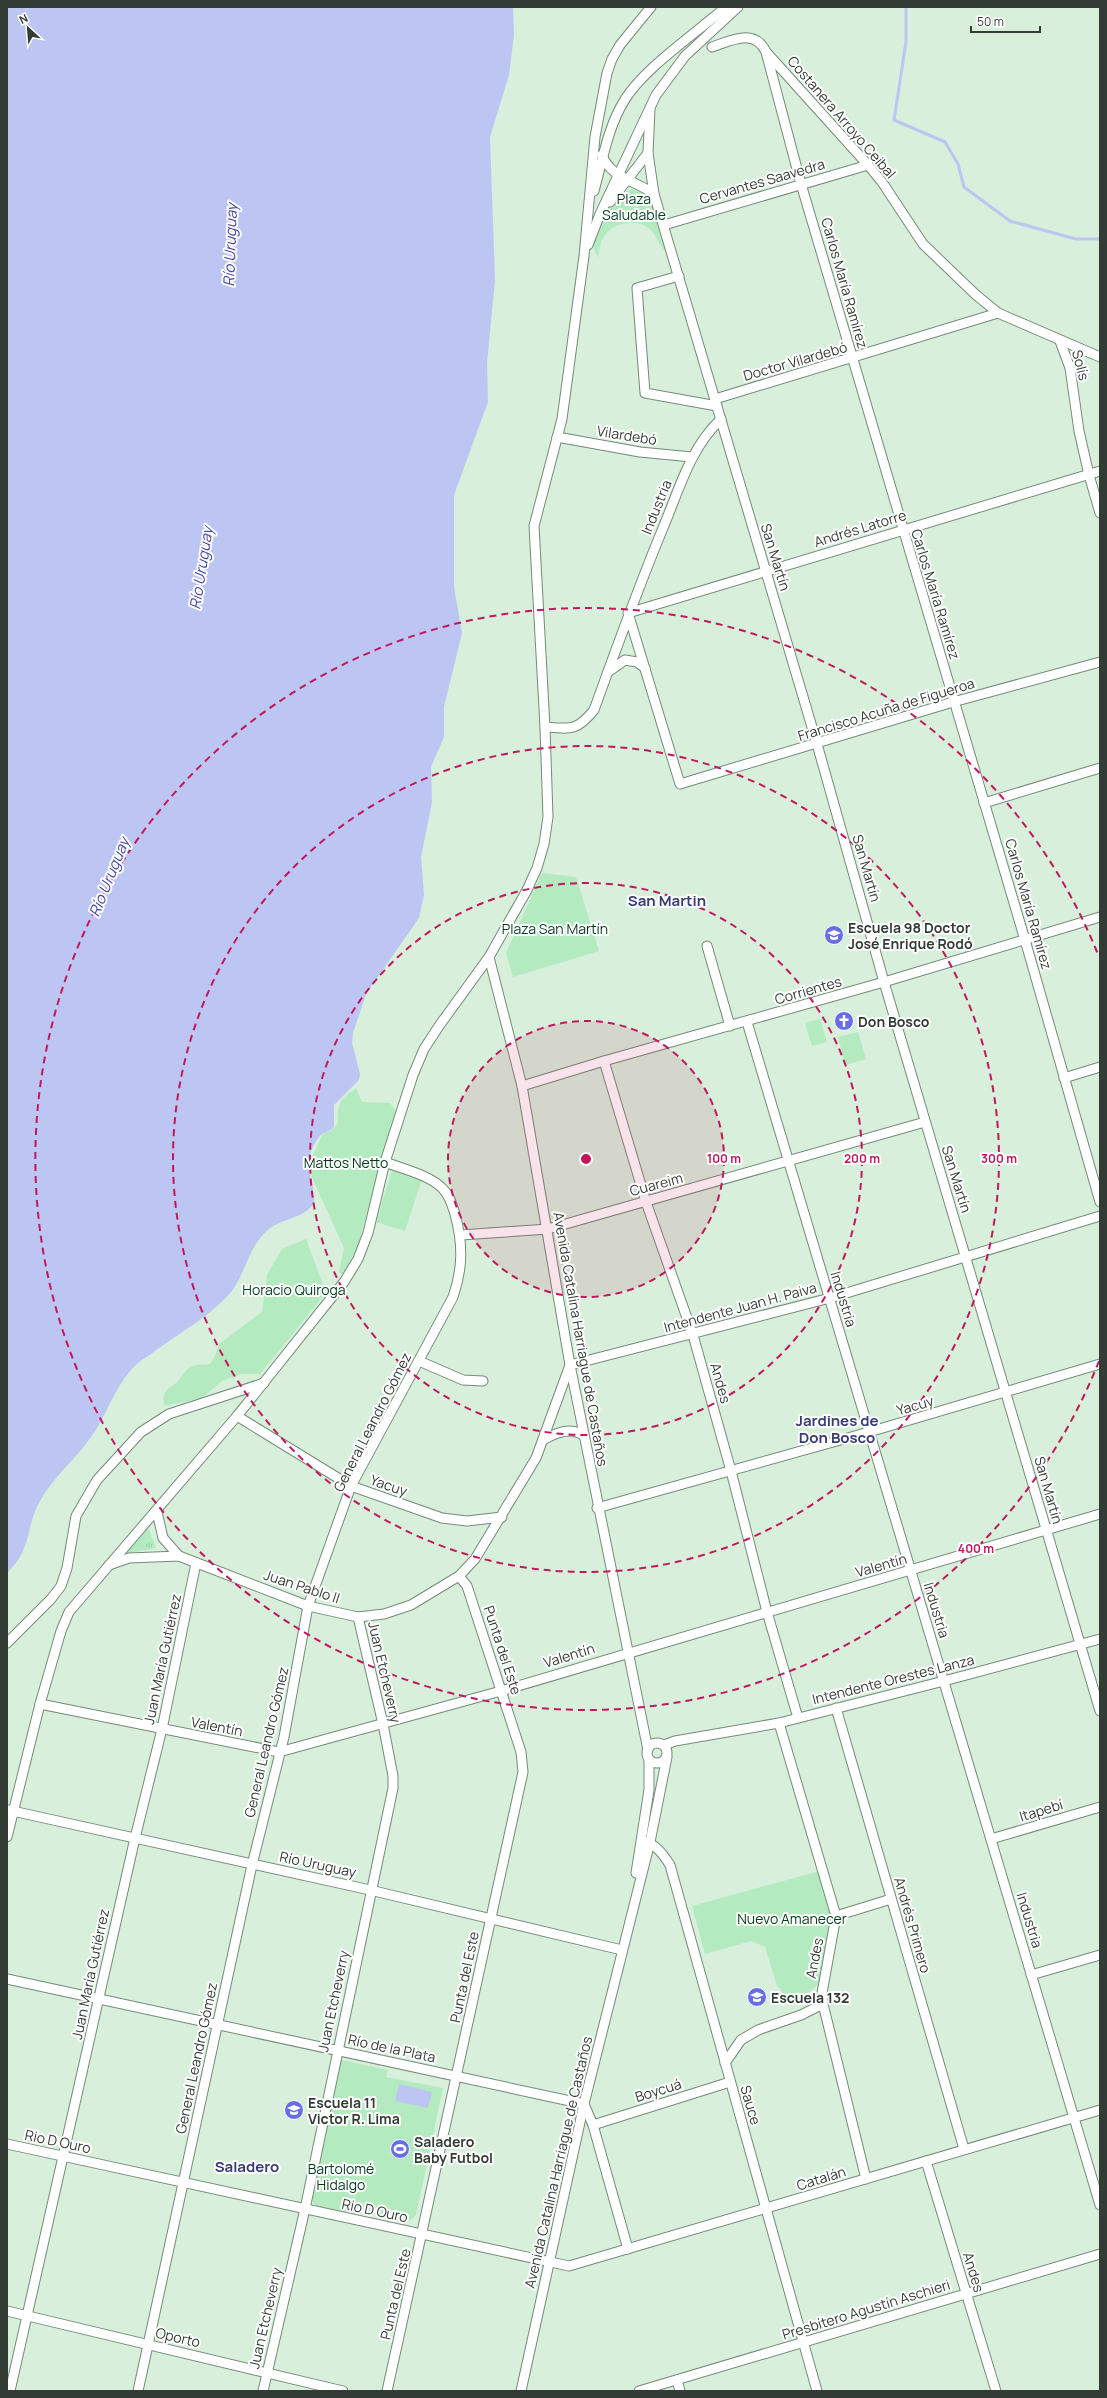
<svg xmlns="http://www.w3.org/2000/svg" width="1107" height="2398" font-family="Manrope,sans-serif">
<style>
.grass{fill:url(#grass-tufts)}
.green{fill:#b4eabf}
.water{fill:#bdc5f3}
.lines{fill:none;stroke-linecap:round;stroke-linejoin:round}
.stream{stroke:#bdc5f3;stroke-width:3}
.minor-casing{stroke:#748b79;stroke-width:11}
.minor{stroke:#fff;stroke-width:9}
.ring{fill:none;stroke:#c2185b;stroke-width:2;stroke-dasharray:7 5}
.labels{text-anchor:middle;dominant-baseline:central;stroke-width:4;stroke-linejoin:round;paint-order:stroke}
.street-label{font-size:14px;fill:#323c34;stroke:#fff}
.park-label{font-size:14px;fill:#023c19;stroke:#fff}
.poi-label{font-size:14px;font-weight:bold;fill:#323c34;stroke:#fff;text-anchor:start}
.water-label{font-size:15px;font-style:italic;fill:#43479d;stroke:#fff}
.neighbourhood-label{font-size:15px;font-weight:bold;fill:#373b76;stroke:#fff}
.centre{fill:#c2185b;stroke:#fff;stroke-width:2}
.ring-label{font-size:12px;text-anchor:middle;font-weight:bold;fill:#c2185b;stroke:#fff;stroke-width:4;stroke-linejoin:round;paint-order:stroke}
</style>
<defs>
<pattern id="grass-tufts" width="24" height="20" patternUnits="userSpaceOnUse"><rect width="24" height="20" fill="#b4eabf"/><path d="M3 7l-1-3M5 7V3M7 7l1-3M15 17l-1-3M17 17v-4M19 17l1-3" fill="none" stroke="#9bcaa5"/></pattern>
</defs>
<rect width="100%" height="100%" fill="#d7efdb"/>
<polygon class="grass" points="148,1527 156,1548 123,1554"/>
<g class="green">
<path d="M632 189 648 196 654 206 668 253C658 247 657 233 647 227 636 219 612 223 605 235 600 242 599 250 598 258 597 255 594 250 594 247 591 229 616 195 632 189Z"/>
<polygon points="542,873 576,877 599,951 513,977 506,953"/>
<polygon points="820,1019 827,1042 812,1046 805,1023"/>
<polygon points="858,1032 866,1059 845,1065 838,1037"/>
<path d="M356 1088 362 1102 390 1103 396 1111 357 1248 343 1275 339 1272 344 1248 310 1173 312 1157 323 1134C348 1124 332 1120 341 1101 344 1096 352 1092 356 1088Z"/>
<polygon points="392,1170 422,1179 405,1231 376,1222"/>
<path d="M306 1239 326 1293 260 1374H240L222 1381 202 1398 164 1406C162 1388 168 1391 178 1381 183 1376 184 1370 191 1367 196 1364 204 1365 210 1364L215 1356 219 1344 262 1312 267 1275 282 1249Z"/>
<polygon points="820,1871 831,1913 820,1983 807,1994 784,1999 781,1989 777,1986 765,1947 751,1941 705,1954 692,1906"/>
<polygon points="341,2060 388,2070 386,2077 443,2088 416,2215 409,2221 358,2210 357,2216 316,2207 312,2200"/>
</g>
<g class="water">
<path d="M7 7H513L514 35 509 75 490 137 495 280 487 363 488 402 454 495V587L462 633 444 707V737L431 767 432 802 421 857 424 895 419 918 366 994 353 1033 352 1043 360 1074 359 1080 334 1105V1127C330 1132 323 1132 319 1137 297 1169 316 1175 314 1203 304 1219 281 1218 268 1230 249 1245 246 1273 231 1292 211 1316 179 1333 155 1351 147 1357 137 1362 131 1370 112 1392 107 1415 91 1437 76 1459 53 1477 40 1501 25 1527 33 1548 7 1573Z"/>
<polygon points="399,2084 432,2092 428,2108 395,2101"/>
</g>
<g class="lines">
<polyline class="stream" points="906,7 906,42 894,120 945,142 958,164 964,187 1010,221 1076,239 1100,239"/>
<defs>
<g id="minor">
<path d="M712 47C732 40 755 28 766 52L801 184 1025 940 1100 1202"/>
<polyline points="767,53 868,165 882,182 923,244 975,294 998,313 1100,357"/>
<polyline points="650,109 648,153 654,194 817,744 884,982 1100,1711"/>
<path d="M602 155C610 178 637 181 654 194"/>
<path d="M594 191C602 162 608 127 624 101 643 69 696 33 726 7"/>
<polyline points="610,202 648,153"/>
<polyline points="664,225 868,165"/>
<polyline points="588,245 600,214 656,95 685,56 738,7"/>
<polyline points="679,276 637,288 645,393 717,406"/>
<polyline points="1060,341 1070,368 1079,431 1089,475 1100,513"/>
<polyline points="715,399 998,313"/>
<polyline points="557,437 640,452 692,457"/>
<polyline points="1100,471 628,613 680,784 953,702 1100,662"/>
<polyline points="608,672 625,660 637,662 645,668"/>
<path d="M545 727C571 729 577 731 594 710 616 649 638 588 663 528 679 490 690 448 721 419"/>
<polyline points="984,803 1100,768"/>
<polyline points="707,946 730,1026"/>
<polyline points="489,957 522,1086 570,1365 648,1750"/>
<polyline points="747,1022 1100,2205"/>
<polyline points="604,1061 646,1202 693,1335 731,1471 767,1612 798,1718"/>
<polyline points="1064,1078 1100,1067"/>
<polyline points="522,1086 604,1061 884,982 1100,917"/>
<polyline points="461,1235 548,1229 925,1122"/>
<polyline points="419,1361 463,1380 483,1381"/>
<polyline points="237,1416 351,1486 442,1518 467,1521 502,1517"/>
<path d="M543 1440C555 1433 572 1426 584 1436"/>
<polyline points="597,1508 869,1432 1100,1364"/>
<polyline points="157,1512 163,1538 179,1556"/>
<polyline points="109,1565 129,1558 179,1556 308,1606 358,1617 384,1614 411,1605 459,1576 475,1559 536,1458 570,1365 830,1298 1100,1216"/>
<polyline points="7,1643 51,1599 61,1586 67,1568 76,1516 97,1480 141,1432 169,1414 264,1383"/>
<polyline points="40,1704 279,1752 501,1691 1100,1514"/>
<polyline points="836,1708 964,2149"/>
<polyline points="779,1723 836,1916 822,1993 823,2004 866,2179"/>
<circle cx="657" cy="1753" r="10"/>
<polyline points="664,1745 675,1741 779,1723 944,1681 1100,1639"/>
<polyline points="8,1810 370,1890 622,1950"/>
<polyline points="7,1837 40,1704 61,1631 69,1612 237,1416 344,1282 358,1259 368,1233 385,1162 413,1075 424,1049 439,1026 489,957 527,890 537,868 544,844 548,817 545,727 534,526 562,419 584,256 595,137 607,73 612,59 620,45 651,7"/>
<polyline points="991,1839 1100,1807"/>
<path d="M642 1841C655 1843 663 1854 670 1865L817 2391"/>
<polyline points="636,1873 649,1790 649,1760"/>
<polyline points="836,1916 891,1899"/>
<polyline points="1031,1975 1100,1955"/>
<polyline points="7,1979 584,2104 593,2125 628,2249"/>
<polyline points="725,2063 741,2040 758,2030 801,2015 823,2004"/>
<polyline points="593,2125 730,2082"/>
<polyline points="7,2144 569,2266 1100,2110"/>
<polyline points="926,2161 996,2391"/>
<polyline points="7,2311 343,2391"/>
<polyline points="677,2380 680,2391"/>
<polyline points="10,2391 135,1838 162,1729 196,1563"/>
<path d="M138 2391 252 1865 284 1737 308 1606 351 1486 453 1297C463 1268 463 1244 455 1214 452 1205 450 1196 443 1189 430 1175 403 1169 385 1162"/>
<polyline points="263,2391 305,2209 393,1788 393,1776 383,1724 358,1617"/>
<polyline points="387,2391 523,1772 521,1752 467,1586 459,1576"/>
<polyline points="521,2391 584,2104 650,1842 667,1757"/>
<polyline points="639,2391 1100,2254"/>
</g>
</defs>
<use href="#minor" class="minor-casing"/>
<use href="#minor" class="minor"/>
</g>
<circle cx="586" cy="1159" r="138" fill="#c2185b" fill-opacity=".12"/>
<g class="ring">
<circle cx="586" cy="1159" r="138"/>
<circle cx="586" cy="1159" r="276"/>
<circle cx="586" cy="1159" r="413"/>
<path d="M1099 1361A551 551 0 1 1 1099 957"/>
</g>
<defs>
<symbol id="school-disc" viewBox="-11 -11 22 22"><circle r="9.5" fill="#686de7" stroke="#fff"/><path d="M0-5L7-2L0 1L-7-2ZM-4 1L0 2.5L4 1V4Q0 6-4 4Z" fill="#fff"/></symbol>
<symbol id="church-disc" viewBox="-11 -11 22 22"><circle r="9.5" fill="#686de7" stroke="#fff"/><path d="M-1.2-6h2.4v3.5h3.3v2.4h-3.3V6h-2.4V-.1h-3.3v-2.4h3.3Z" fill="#fff"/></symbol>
<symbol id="stadium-disc" viewBox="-11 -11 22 22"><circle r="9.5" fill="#686de7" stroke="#fff"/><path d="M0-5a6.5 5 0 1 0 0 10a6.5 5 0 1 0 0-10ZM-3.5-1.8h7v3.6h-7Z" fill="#fff"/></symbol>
</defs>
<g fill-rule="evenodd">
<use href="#school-disc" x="823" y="924" width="22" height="22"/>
<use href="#church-disc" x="833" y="1010" width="22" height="22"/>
<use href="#school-disc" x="746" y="1986" width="22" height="22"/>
<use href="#school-disc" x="283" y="2099" width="22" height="22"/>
<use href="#stadium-disc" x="389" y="2138" width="22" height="22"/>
</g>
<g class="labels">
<g class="street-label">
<text transform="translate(842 117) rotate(49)">Costanera Arroyo Ceibal</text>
<text transform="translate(762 181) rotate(-16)">Cervantes Saavedra</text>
<text transform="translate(845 283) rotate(74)">Carlos María Ramírez</text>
<text transform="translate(795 361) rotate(-16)">Doctor Vilardebó</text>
<text transform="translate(1081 365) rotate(75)">Solís</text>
<text transform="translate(627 435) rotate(9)">Vilardebó</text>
<text transform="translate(656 507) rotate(-68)">Industria</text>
<text transform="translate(860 528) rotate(-17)">Andrés Latorre</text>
<text transform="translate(776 557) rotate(73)">San Martín</text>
<text transform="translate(936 594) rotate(73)">Carlos María Ramírez</text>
<text transform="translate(886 709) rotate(-17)">Francisco Acuña de Figueroa</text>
<text transform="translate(867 868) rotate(74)">San Martín</text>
<text transform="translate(1029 904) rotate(74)">Carlos María Ramírez</text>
<text transform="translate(808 990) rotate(-16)">Corrientes</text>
<text transform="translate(957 1179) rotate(73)">San Martín</text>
<text transform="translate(656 1184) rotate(-15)">Cuareim</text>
<text transform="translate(844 1299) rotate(73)">Industria</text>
<text transform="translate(740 1307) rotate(-15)">Intendente Juan H. Paiva</text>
<text transform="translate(581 1339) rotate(80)">Avenida Catalina Harriague de Castaños</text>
<text transform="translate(721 1383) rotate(74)">Andes</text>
<text transform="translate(915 1405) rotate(-16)">Yacuy</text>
<text transform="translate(372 1422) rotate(-63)">General Leandro Gómez</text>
<text transform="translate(389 1485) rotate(19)">Yacuy</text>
<text transform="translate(1049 1490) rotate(74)">San Martín</text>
<text transform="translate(881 1565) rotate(-16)">Valentín</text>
<text transform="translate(302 1586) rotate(18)">Juan Pablo II</text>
<text transform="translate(937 1610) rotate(73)">Industria</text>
<text transform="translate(503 1650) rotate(72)">Punta del Este</text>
<text transform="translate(569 1655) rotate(-17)">Valentín</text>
<text transform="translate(162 1659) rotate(-78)">Juan María Gutiérrez</text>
<text transform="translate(385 1672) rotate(77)">Juan Etcheverry</text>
<text transform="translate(893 1679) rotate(-14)">Intendente Orestes Lanza</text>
<text transform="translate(217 1726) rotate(11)">Valentín</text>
<text transform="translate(266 1742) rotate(-77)">General Leandro Gómez</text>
<text transform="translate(1041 1810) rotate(-17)">Itapebí</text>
<text transform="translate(318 1864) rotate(12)">Río Uruguay</text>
<text transform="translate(1030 1920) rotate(73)">Industria</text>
<text transform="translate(913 1925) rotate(74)">Andrés Primero</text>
<text transform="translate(814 1958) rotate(-79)">Andes</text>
<text transform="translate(90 1974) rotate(-78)">Juan María Gutiérrez</text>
<text transform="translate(464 1977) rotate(-78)">Punta del Este</text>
<text transform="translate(333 2001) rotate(-78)">Juan Etcheverry</text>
<text transform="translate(392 2048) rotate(12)">Río de la Plata</text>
<text transform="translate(196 2058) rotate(-78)">General Leandro Gómez</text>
<text transform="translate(658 2090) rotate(-17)">Boycuá</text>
<text transform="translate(751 2105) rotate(74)">Sauce</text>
<text transform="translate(58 2141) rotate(12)">Rio D Ouro</text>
<text transform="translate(558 2162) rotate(-77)">Avenida Catalina Harriague de Castaños</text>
<text transform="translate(821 2178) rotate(-17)">Catalán</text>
<text transform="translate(375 2210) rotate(12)">Rio D Ouro</text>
<text transform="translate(974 2272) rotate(73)">Andes</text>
<text transform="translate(395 2294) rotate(-77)">Punta del Este</text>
<text transform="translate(866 2309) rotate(-17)">Presbítero Agustín Aschieri</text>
<text transform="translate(265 2318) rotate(-77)">Juan Etcheverry</text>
<text transform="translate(178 2337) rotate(13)">Oporto</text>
</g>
<g class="park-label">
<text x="634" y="198">Plaza<tspan x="634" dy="16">Saludable</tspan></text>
<text x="555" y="928">Plaza San Martín</text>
<text x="346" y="1162">Mattos Netto</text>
<text x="294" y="1289">Horacio Quiroga</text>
<text x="792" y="1918">Nuevo Amanecer</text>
<text x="341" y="2168">Bartolomé<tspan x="341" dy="16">Hidalgo</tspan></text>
</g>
<g class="poi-label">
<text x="848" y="927">Escuela 98 Doctor<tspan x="848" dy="16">José Enrique Rodó</tspan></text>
<text x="858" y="1021">Don Bosco</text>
<text x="771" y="1997">Escuela 132</text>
<text x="308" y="2102">Escuela 11<tspan x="308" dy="16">Victor R. Lima</tspan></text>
<text x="414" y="2141">Saladero<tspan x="414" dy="16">Baby Futbol</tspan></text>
</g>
<g class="water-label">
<text transform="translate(230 245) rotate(-88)">Río Uruguay</text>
<text transform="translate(201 568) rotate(-81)">Río Uruguay</text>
<text transform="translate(109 877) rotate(-68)">Río Uruguay</text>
</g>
<g class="neighbourhood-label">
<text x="667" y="900">San Martin</text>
<text x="837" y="1420">Jardines de<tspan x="837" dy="17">Don Bosco</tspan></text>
<text x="247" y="2166">Saladero</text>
</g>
</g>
<circle cx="586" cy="1159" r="6" class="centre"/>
<g class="ring-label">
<text x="724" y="1163">100 m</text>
<text x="862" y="1163">200 m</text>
<text x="999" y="1163">300 m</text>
<text x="976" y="1553">400 m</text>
</g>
<rect width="1107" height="2398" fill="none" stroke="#323c34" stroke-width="16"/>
<g transform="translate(28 28) rotate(334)" stroke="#ffffff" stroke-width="3" paint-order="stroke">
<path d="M0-3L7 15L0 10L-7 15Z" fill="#323c34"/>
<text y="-6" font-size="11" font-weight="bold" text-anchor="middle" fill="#323c34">N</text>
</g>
<path d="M971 26v6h69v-6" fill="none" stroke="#323c34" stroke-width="2"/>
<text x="977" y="26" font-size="12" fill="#323c34" stroke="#ffffff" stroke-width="3" paint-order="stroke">50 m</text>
</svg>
